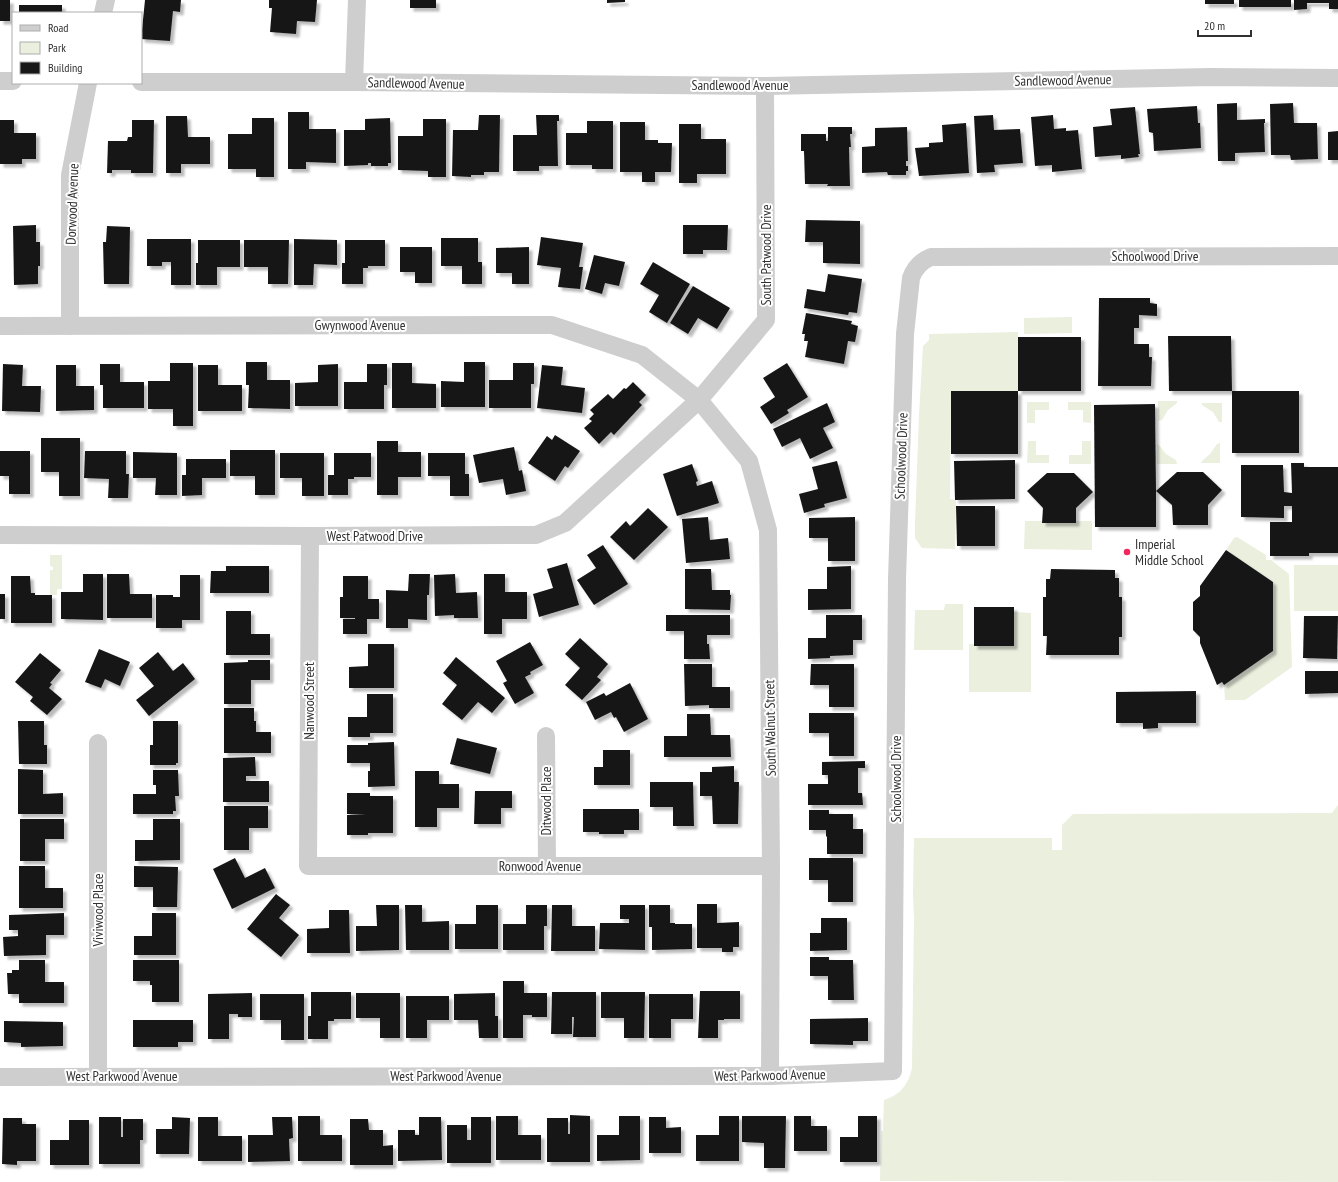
<svg xmlns="http://www.w3.org/2000/svg" width="1338" height="1182" font-family="'PT Sans Narrow',sans-serif">
<style>
.green{fill:#eaefde}
.building{fill:#181818;filter:url(#shadow)}
.lines{fill:none;stroke-linecap:round;stroke-linejoin:round}
.minor{stroke:#cecece;stroke-width:18}
.poi-dot{fill:#f4275d;stroke:#fff;stroke-width:1.5}
.labels{text-anchor:middle;dominant-baseline:central;stroke-width:4;stroke-linejoin:round;paint-order:stroke}
.street-label{font-size:14px;fill:#313131;stroke:#fff}
.poi-label{font-size:14px;fill:#313131;stroke:#fff;text-anchor:start}
</style>
<defs>
<filter id="shadow"><feDropShadow dx="3.5" dy="3.5" stdDeviation="1" flood-color="#0004"/></filter>
</defs>
<rect width="100%" height="100%" fill="#fff"/>
<g class="green">
<polygon points="1072,317 1072,333 1024,334 1024,318"/>
<polygon points="1018,332 1018,391 951,391 950,499 956,500 955,549 922,548 915,538 915,524 919,415 923,346 929,340 929,334"/>
<polygon points="1158,401 1177,401 1177,403 1168,410 1162,420 1158,421"/>
<polygon points="1027,402 1049,402 1049,410 1035,410 1035,423 1027,423"/>
<polygon points="1068,402 1091,402 1091,423 1083,422 1083,410 1068,410"/>
<polygon points="1202,403 1222,403 1222,422 1219,422 1213,412 1202,405"/>
<polygon points="1028,441 1036,441 1036,455 1049,455 1049,463 1027,463"/>
<polygon points="1082,441 1091,441 1091,464 1069,464 1069,455 1082,455"/>
<polygon points="1220,443 1220,463 1201,463 1202,461 1210,454 1217,444"/>
<polygon points="1157,444 1159,445 1166,454 1176,460 1177,464 1157,464"/>
<polygon points="1025,521 1042,521 1043,523 1076,523 1076,521 1092,521 1092,550 1024,549"/>
<polygon points="1237,537 1266,555 1266,560 1271,560 1289,574 1292,667 1245,700 1225,700 1224,685 1273,651 1273,582 1226,550 1234,538"/>
<polygon points="50,555 62,555 62,589 57,589 57,595 50,595 50,570 53,570 53,567 50,566"/>
<rect x="1294" y="565" width="44" height="46"/>
<polygon points="945,604 963,604 963,650 914,650 915,610 944,610"/>
<polygon points="1014,612 1031,613 1031,692 969,692 969,644 974,644"/>
<path d="M1338 805V1182L880 1181 881 1131H883L884 1100C900 1095 909 1084 912 1068L914 918 913 894 914 838H1052V850H1062V825L1073 814 1332 813Z"/>
</g>
<g class="building">
<rect x="0" y="0" width="10" height="21"/>
<polygon points="145,0 181,0 180,12 173,11 170,41 141,39"/>
<polygon points="269,0 317,0 315,22 297,21 296,34 270,32 272,8 269,8"/>
<rect x="410" y="0" width="26" height="8"/>
<polygon points="607,0 625,0 625,2 607,3"/>
<rect x="1205" y="0" width="29" height="4"/>
<rect x="1239" y="0" width="52" height="7"/>
<polygon points="1294,0 1338,0 1338,9 1329,9 1329,3 1307,3 1307,9 1294,10"/>
<rect x="19" y="5" width="43" height="8"/>
<polygon points="1237,103 1237,120 1265,119 1265,123 1264,123 1265,152 1235,153 1235,161 1218,161 1217,104"/>
<polygon points="1293,103 1294,123 1317,123 1318,159 1291,160 1290,155 1271,155 1270,104"/>
<polygon points="1197,106 1198,123 1200,123 1201,148 1154,151 1153,133 1149,132 1147,109"/>
<polygon points="1135,107 1140,154 1138,154 1139,157 1121,159 1121,155 1095,157 1093,127 1112,125 1110,109"/>
<polygon points="288,112 309,112 309,129 336,129 336,163 306,162 306,169 288,169"/>
<polygon points="479,115 500,115 499,172 484,172 484,175 471,175 471,177 452,176 453,130 478,130"/>
<polygon points="536,115 559,115 559,121 557,121 558,166 539,166 539,171 513,171 513,135 537,135"/>
<polygon points="993,115 994,130 1020,129 1023,163 994,165 995,172 977,173 974,116"/>
<polygon points="1053,115 1054,129 1066,128 1066,131 1078,130 1082,169 1052,172 1052,165 1035,166 1031,117"/>
<polygon points="166,116 187,116 188,137 210,137 210,164 181,164 181,173 166,173"/>
<polygon points="252,118 274,118 274,177 256,177 256,169 228,169 228,134 252,134"/>
<polygon points="390,118 391,163 388,163 388,166 371,166 371,163 368,163 368,165 344,166 344,130 365,130 365,119"/>
<polygon points="423,119 446,119 446,177 428,177 428,171 398,170 398,136 423,136"/>
<polygon points="0,120 14,120 14,133 36,133 36,159 22,159 22,164 0,164"/>
<polygon points="132,120 154,120 153,173 131,173 131,170 112,170 112,173 107,173 108,141 127,141 128,137 132,137"/>
<polygon points="587,121 613,121 613,169 592,169 592,165 566,165 566,133 587,133"/>
<polygon points="620,122 645,122 645,140 658,140 658,143 672,143 671,172 655,172 655,182 642,182 642,172 620,172"/>
<polygon points="966,123 969,173 919,176 915,148 929,147 929,143 943,142 942,125"/>
<polygon points="679,124 701,124 701,139 726,139 726,174 697,174 697,183 679,183"/>
<polygon points="828,127 852,127 852,134 850,134 851,147 849,147 850,186 827,186 828,184 805,184 804,151 801,151 801,134 826,134 826,141 828,141"/>
<polygon points="907,127 908,161 906,161 906,166 908,166 908,171 906,171 906,175 888,175 887,172 862,173 862,147 875,146 875,128"/>
<polygon points="1338,131 1338,160 1328,160 1328,132"/>
<polygon points="806,220 860,221 860,264 823,263 823,242 805,242"/>
<polygon points="36,225 36,242 40,242 40,266 38,266 38,284 14,285 13,226"/>
<polygon points="683,225 728,225 727,250 703,250 703,254 683,254"/>
<polygon points="107,226 130,227 129,284 104,284 103,242 106,242"/>
<polygon points="541,237 583,243 579,267 583,267 580,289 558,287 561,268 537,265"/>
<polygon points="441,238 478,238 478,262 482,262 482,284 462,284 462,266 441,266"/>
<polygon points="147,239 191,239 191,285 171,285 171,262 162,262 162,266 147,266"/>
<polygon points="294,239 337,240 337,265 314,264 313,285 294,285"/>
<polygon points="198,240 240,240 240,267 217,267 217,285 196,285 196,263 198,263"/>
<polygon points="244,240 289,240 288,284 268,284 268,267 244,267"/>
<polygon points="345,240 385,240 385,266 368,266 368,268 363,268 363,284 342,284 342,263 345,263"/>
<polygon points="400,247 432,247 432,283 415,283 415,272 400,272"/>
<polygon points="529,247 529,284 512,284 512,273 496,273 496,248"/>
<polygon points="594,255 625,262 619,286 605,283 602,294 585,289"/>
<polygon points="653,262 690,284 667,323 649,312 659,295 640,284"/>
<polygon points="828,274 862,279 857,313 849,312 848,315 804,308 807,289 825,292"/>
<polygon points="693,286 730,308 717,329 698,318 688,334 670,323"/>
<polygon points="1099,298 1150,298 1150,303 1157,304 1157,316 1139,315 1139,328 1134,328 1134,344 1149,344 1149,357 1152,357 1151,386 1098,386"/>
<polygon points="806,313 852,321 851,324 858,326 855,342 848,341 844,364 805,357 808,341 804,341 805,334 802,334"/>
<polygon points="1168,336 1231,336 1232,391 1169,391"/>
<rect x="1018" y="337" width="63" height="54"/>
<polygon points="246,362 267,362 267,380 290,380 290,409 248,408 249,385 246,385"/>
<polygon points="464,362 485,362 485,407 441,407 441,381 464,382"/>
<polygon points="170,363 193,363 193,426 173,426 173,409 148,409 148,381 170,381"/>
<polygon points="392,363 412,363 412,383 436,384 436,408 392,408"/>
<polygon points="513,363 534,363 534,384 531,384 531,408 489,408 489,380 513,380"/>
<polygon points="787,363 808,397 787,410 789,413 771,424 760,407 775,397 763,378"/>
<polygon points="3,364 23,365 22,386 41,386 40,412 2,411"/>
<polygon points="100,364 120,364 120,382 144,382 144,408 103,408 103,385 100,385"/>
<polygon points="338,364 338,406 295,406 295,383 318,382 318,365"/>
<polygon points="367,364 387,364 387,385 384,385 384,409 344,409 344,382 367,382"/>
<polygon points="56,365 76,365 76,386 94,386 94,410 56,411"/>
<polygon points="198,365 218,365 218,385 242,385 242,411 198,411"/>
<polygon points="542,365 563,367 561,385 585,388 582,413 537,408"/>
<polygon points="633,382 646,395 639,402 642,405 614,435 611,432 599,444 584,428 592,421 589,419 594,414 590,410 608,394 613,399 624,388 626,389"/>
<rect x="951" y="391" width="67" height="63"/>
<rect x="1232" y="391" width="67" height="62"/>
<polygon points="827,403 835,422 823,428 833,448 810,459 800,438 782,447 773,429"/>
<polygon points="1155,404 1156,491 1156,527 1095,527 1094,405"/>
<polygon points="555,435 580,451 568,468 565,466 555,481 528,463 547,436 552,440"/>
<polygon points="41,438 80,438 80,496 59,496 59,472 41,472"/>
<polygon points="377,441 398,441 398,452 421,452 421,477 398,477 398,495 377,495"/>
<polygon points="514,447 519,471 522,470 526,491 506,495 503,479 479,483 473,455"/>
<polygon points="230,450 275,450 275,495 255,495 255,476 230,476"/>
<polygon points="0,451 30,451 30,494 9,494 9,476 0,476"/>
<polygon points="85,451 126,451 126,474 129,474 128,498 108,498 109,479 84,478"/>
<polygon points="133,452 177,453 177,495 155,495 156,478 133,478"/>
<polygon points="280,453 324,453 324,496 302,496 302,478 280,478"/>
<polygon points="334,453 371,453 371,477 354,477 354,479 348,479 348,495 328,495 328,475 334,475"/>
<polygon points="428,453 465,453 465,474 469,474 469,496 450,496 450,476 428,476"/>
<polygon points="186,459 226,459 226,478 202,478 202,495 182,496 182,475 186,475"/>
<polygon points="1015,460 1015,499 955,500 954,461"/>
<polygon points="837,461 847,498 824,504 825,507 804,513 799,494 818,489 812,467"/>
<polygon points="1291,463 1304,463 1304,467 1338,467 1338,553 1309,553 1309,556 1270,556 1270,522 1292,522 1292,506 1284,506 1284,518 1241,517 1241,465 1283,465 1284,492 1292,493"/>
<polygon points="692,464 698,481 696,482 697,486 712,481 719,503 677,516 663,474"/>
<polygon points="1177,472 1203,472 1222,490 1208,505 1208,525 1173,525 1172,505 1156,491"/>
<polygon points="1047,473 1074,473 1093,492 1076,508 1076,523 1042,523 1043,508 1027,491"/>
<polygon points="956,506 995,506 995,546 957,546"/>
<polygon points="648,508 668,527 634,560 610,537 626,521 630,526"/>
<polygon points="708,517 710,540 728,538 730,559 686,563 682,519"/>
<polygon points="855,517 855,561 828,561 828,538 809,538 809,518"/>
<polygon points="603,545 628,584 594,605 577,580 596,568 587,555"/>
<polygon points="1226,550 1273,582 1273,651 1224,685 1222,682 1217,685 1200,643 1200,637 1193,630 1193,602 1200,596 1200,586"/>
<polygon points="567,563 579,605 539,617 533,594 553,588 547,569"/>
<polygon points="226,566 269,566 269,593 210,593 211,571 226,571"/>
<polygon points="851,566 851,609 808,610 808,589 827,589 827,567"/>
<polygon points="685,569 711,569 712,590 730,590 730,595 731,595 730,610 685,609"/>
<polygon points="1051,569 1115,570 1115,578 1119,578 1119,597 1122,597 1122,637 1119,637 1119,655 1046,655 1047,636 1043,636 1043,597 1046,597 1046,579 1050,579"/>
<polygon points="83,574 103,574 103,620 61,619 61,592 83,592"/>
<polygon points="107,574 129,574 130,594 152,594 152,618 107,618"/>
<polygon points="409,574 430,574 429,595 427,595 427,620 408,619 408,628 386,628 386,590 408,591"/>
<polygon points="455,574 456,593 477,592 478,618 454,618 454,615 435,616 434,575"/>
<polygon points="484,574 505,574 505,592 527,592 527,619 502,619 502,634 484,634"/>
<polygon points="180,575 200,575 200,620 182,620 182,628 156,628 156,595 173,595 173,597 180,597"/>
<polygon points="11,576 30,576 31,593 35,593 35,595 52,595 52,623 11,623"/>
<polygon points="343,576 368,576 368,599 379,599 379,619 367,619 367,634 343,634 343,619 355,619 355,618 340,618 340,597 343,597"/>
<rect x="0" y="594" width="5" height="25"/>
<rect x="974" y="607" width="40" height="39"/>
<polygon points="226,611 251,611 251,634 270,634 270,655 226,655"/>
<polygon points="666,615 730,615 730,635 707,635 707,644 709,644 710,659 684,659 684,631 666,631"/>
<polygon points="826,615 862,615 862,640 853,640 853,655 830,656 830,658 808,659 808,638 826,638"/>
<polygon points="1304,616 1338,616 1337,659 1303,658"/>
<polygon points="580,638 608,664 597,677 601,680 582,700 565,685 580,668 565,654"/>
<polygon points="530,642 543,665 530,672 531,674 525,677 534,693 515,704 503,683 507,681 496,661"/>
<polygon points="368,644 394,644 394,688 349,688 349,667 368,666"/>
<polygon points="99,649 130,662 120,686 105,679 101,688 85,682"/>
<polygon points="158,652 173,671 183,663 195,679 149,716 136,700 154,686 139,668"/>
<polygon points="40,653 61,670 50,683 52,684 49,688 62,699 47,715 30,701 33,697 15,682"/>
<polygon points="456,657 505,698 492,713 478,702 462,720 442,704 457,685 443,673"/>
<polygon points="248,660 270,660 270,680 251,680 251,704 224,704 224,663 248,662"/>
<polygon points="684,664 712,664 712,687 730,687 730,708 709,708 709,705 685,706"/>
<polygon points="811,664 854,664 854,707 829,707 829,685 810,685"/>
<polygon points="1305,671 1338,671 1338,693 1305,694"/>
<polygon points="630,683 648,719 624,732 616,717 614,718 611,712 595,720 586,702 604,693 606,696"/>
<polygon points="1196,691 1196,723 1158,723 1158,728 1143,729 1143,723 1116,723 1116,692"/>
<polygon points="367,694 393,694 393,733 370,733 370,737 348,737 348,717 367,717"/>
<polygon points="224,708 254,708 254,721 256,721 256,732 271,732 271,753 224,753"/>
<polygon points="809,713 854,713 854,756 829,756 829,733 809,733"/>
<polygon points="687,714 710,714 711,735 730,735 731,757 664,757 664,736 687,736"/>
<polygon points="18,721 44,721 44,745 47,745 47,764 19,764"/>
<polygon points="153,721 178,721 178,763 176,763 176,765 150,765 150,745 153,745"/>
<polygon points="457,738 497,748 490,774 450,764"/>
<polygon points="394,742 395,786 368,787 368,771 370,771 370,763 347,763 347,745 368,745 368,743"/>
<polygon points="603,750 630,750 630,785 594,785 594,767 603,767"/>
<polygon points="255,757 256,776 246,776 246,781 269,781 269,802 223,802 223,758"/>
<polygon points="865,761 865,768 858,768 858,793 862,793 863,805 808,805 808,784 828,784 828,775 822,775 822,762"/>
<polygon points="734,766 734,782 739,782 738,824 713,824 712,796 700,796 700,772 712,772 712,767"/>
<polygon points="18,769 43,770 43,794 63,793 63,814 18,814"/>
<polygon points="153,770 178,770 179,796 175,796 176,811 173,811 173,814 133,814 133,794 156,794 156,785 153,785"/>
<polygon points="415,771 439,771 439,784 459,784 459,808 437,808 437,827 415,827"/>
<polygon points="650,782 693,782 694,826 673,826 673,807 650,807"/>
<polygon points="475,791 512,791 512,808 501,808 501,824 474,824"/>
<polygon points="347,793 370,793 370,796 393,796 393,833 368,833 368,835 347,835 347,815 366,814 347,814"/>
<polygon points="224,806 268,806 268,828 249,828 249,850 224,850"/>
<polygon points="583,809 639,809 639,830 624,830 624,834 599,834 599,832 583,832"/>
<polygon points="809,810 829,810 829,814 853,814 853,829 863,829 863,854 827,854 827,837 826,836 826,830 809,830"/>
<polygon points="20,819 64,819 64,839 45,839 45,861 20,861"/>
<polygon points="153,819 180,819 180,860 135,861 135,840 153,840"/>
<polygon points="235,858 245,878 265,868 275,888 232,909 213,869"/>
<polygon points="809,858 853,858 853,902 828,902 828,880 809,880"/>
<polygon points="19,866 45,866 45,888 63,888 63,908 19,908"/>
<polygon points="134,866 178,867 177,907 153,907 153,887 134,887"/>
<polygon points="276,894 290,905 279,918 299,935 281,957 247,929"/>
<polygon points="697,904 717,904 717,923 739,922 739,947 733,947 733,952 722,952 722,948 697,948"/>
<polygon points="376,905 399,905 399,950 356,951 356,926 377,926"/>
<polygon points="405,905 422,905 422,922 449,921 449,950 406,950"/>
<polygon points="476,905 498,905 498,949 455,949 455,924 476,924"/>
<polygon points="526,905 547,905 547,926 544,926 544,950 503,950 503,924 526,924"/>
<polygon points="552,905 572,905 572,926 595,926 595,951 551,951"/>
<polygon points="620,905 645,905 645,950 599,949 600,923 629,923 629,919 620,919"/>
<polygon points="649,905 670,905 670,923 675,923 675,924 692,924 692,949 652,950 652,927 649,927"/>
<polygon points="329,910 349,910 350,953 307,953 307,929 329,928"/>
<polygon points="64,913 64,935 46,935 46,955 4,956 3,937 18,936 18,930 9,930 9,915"/>
<polygon points="152,913 176,913 176,955 134,955 134,936 152,936"/>
<polygon points="821,918 847,918 847,950 810,951 810,933 821,933"/>
<polygon points="810,957 829,957 829,960 853,960 854,1000 828,1000 828,976 810,976"/>
<polygon points="19,960 45,960 45,982 64,982 64,1003 19,1003 19,994 8,994 7,973 12,973 12,970 19,970"/>
<polygon points="133,960 179,960 179,1002 152,1002 152,985 150,985 150,981 133,981"/>
<polygon points="503,981 524,981 524,993 547,993 547,1017 532,1017 532,1015 523,1015 523,1038 503,1038"/>
<polygon points="700,991 740,991 740,1019 724,1019 724,1020 718,1020 718,1038 698,1038"/>
<polygon points="311,992 351,992 351,1019 334,1019 334,1021 328,1021 328,1039 308,1039 308,1016 311,1016"/>
<polygon points="552,992 596,992 596,1037 573,1037 574,1017 572,1017 572,1034 551,1034"/>
<polygon points="601,992 645,992 644,1038 624,1038 624,1018 601,1018"/>
<polygon points="252,993 252,1017 238,1017 238,1014 229,1014 229,1039 208,1039 208,994"/>
<polygon points="356,993 400,993 400,1038 380,1038 380,1018 356,1018"/>
<polygon points="495,993 495,1016 498,1016 498,1038 479,1038 478,1020 454,1020 454,994"/>
<polygon points="260,994 304,994 304,1040 281,1040 281,1020 260,1020"/>
<polygon points="649,994 693,994 693,1019 671,1019 671,1038 649,1038"/>
<polygon points="406,996 449,996 449,1020 427,1020 427,1038 406,1038"/>
<polygon points="868,1018 868,1041 853,1041 853,1045 810,1044 810,1019"/>
<polygon points="133,1020 193,1020 193,1042 178,1042 178,1047 133,1047"/>
<polygon points="4,1021 63,1022 63,1046 21,1047 21,1043 4,1042"/>
<polygon points="570,1115 590,1116 590,1162 547,1162 547,1118 568,1118 568,1134 570,1134"/>
<polygon points="298,1116 320,1116 320,1135 342,1135 342,1161 298,1161"/>
<polygon points="496,1116 518,1116 518,1135 541,1135 541,1160 496,1160"/>
<polygon points="619,1116 640,1116 640,1160 597,1161 597,1135 619,1135"/>
<polygon points="719,1116 739,1116 739,1161 696,1161 696,1135 719,1135"/>
<polygon points="742,1116 786,1116 785,1168 764,1168 764,1143 742,1142"/>
<polygon points="794,1116 811,1116 811,1126 827,1126 827,1151 794,1151"/>
<polygon points="858,1116 877,1116 877,1162 840,1162 840,1137 858,1137"/>
<polygon points="99,1117 121,1117 121,1137 123,1137 123,1119 143,1119 143,1140 140,1140 140,1164 99,1164"/>
<polygon points="172,1117 190,1118 189,1154 156,1154 156,1129 172,1129"/>
<polygon points="198,1117 218,1117 218,1136 242,1136 242,1161 198,1161"/>
<polygon points="272,1117 292,1117 293,1138 289,1139 290,1161 248,1162 248,1135 273,1135"/>
<polygon points="419,1117 441,1117 442,1160 398,1161 398,1130 415,1130 415,1135 419,1135"/>
<polygon points="471,1117 491,1117 491,1163 447,1163 447,1125 467,1125 467,1140 471,1140"/>
<polygon points="649,1117 666,1117 666,1128 681,1127 681,1153 649,1153"/>
<polygon points="3,1118 22,1118 22,1124 36,1124 36,1161 17,1161 17,1165 2,1164"/>
<polygon points="350,1119 368,1119 369,1130 383,1130 383,1146 393,1145 393,1165 350,1165"/>
<polygon points="69,1120 89,1120 89,1165 50,1165 50,1140 69,1140"/>
</g>
<g class="lines">
<g class="minor">
<polyline points="103,13 106,0"/>
<polyline points="0,81 13,81"/>
<polyline points="141,82 354,82 765,86 1210,77 1338,78"/>
<polyline points="354,82 357,0"/>
<polyline points="0,326 552,325 642,355 699,400 749,461 768,530 771,866 770,1076"/>
<polyline points="70,326 70,175 88,83"/>
<polyline points="0,535 310,536 536,535 565,523 699,400 766,320 765,86"/>
<polyline points="310,536 308,866 771,866"/>
<polyline points="546,736 547,866"/>
<polyline points="98,1076 98,743"/>
<path d="M0 1077 770 1076 893 1071 897 579 905 334 911 278C915 267 921 261 931 257L1338 256"/>
</g>
</g>
<circle class="poi-dot" cx="1127" cy="552" r="4"/>
<g class="labels">
<g class="street-label">
<text transform="translate(1063 80) rotate(-1)">Sandlewood Avenue</text>
<text transform="translate(416 83) rotate(1)">Sandlewood Avenue</text>
<text x="740" y="85">Sandlewood Avenue</text>
<text transform="translate(72 204) rotate(-88)">Dorwood Avenue</text>
<text transform="translate(766 255) rotate(-90)">South Patwood Drive</text>
<text x="1155" y="256">Schoolwood Drive</text>
<text x="360" y="325">Gwynwood Avenue</text>
<text transform="translate(901 456) rotate(-88)">Schoolwood Drive</text>
<text x="375" y="536">West Patwood Drive</text>
<text transform="translate(309 701) rotate(-90)">Nanwood Street</text>
<text transform="translate(770 728) rotate(-91)">South Walnut Street</text>
<text transform="translate(896 779) rotate(-90)">Schoolwood Drive</text>
<text transform="translate(546 801) rotate(-90)">Ditwood Place</text>
<text x="540" y="866">Ronwood Avenue</text>
<text transform="translate(98 910) rotate(-90)">Viviwood Place</text>
<text transform="translate(770 1075) rotate(-1)">West Parkwood Avenue</text>
<text x="122" y="1076">West Parkwood Avenue</text>
<text x="446" y="1076">West Parkwood Avenue</text>
</g>
<g class="poi-label">
<text x="1135" y="544">Imperial<tspan x="1135" dy="16">Middle School</tspan></text>
</g>
</g>
<rect x="12" y="12" width="130" height="72" fill="#ffffff" stroke="#adadad"/>
<rect x="20" y="25" width="20" height="6" fill="#cecece" stroke="#adadad"/>
<text x="48" y="32" font-size="12" fill="#313131">Road</text>
<rect x="20" y="42" width="20" height="12" fill="#eaefde" stroke="#adadad"/>
<text x="48" y="52" font-size="12" fill="#313131">Park</text>
<rect x="20" y="62" width="20" height="12" fill="#181818" stroke="#adadad"/>
<text x="48" y="72" font-size="12" fill="#313131">Building</text>
<path d="M1198 30v6h53v-6" fill="none" stroke="#313131" stroke-width="2"/>
<text x="1204" y="30" font-size="12" fill="#313131" stroke="#ffffff" stroke-width="3" paint-order="stroke">20 m</text>
</svg>
